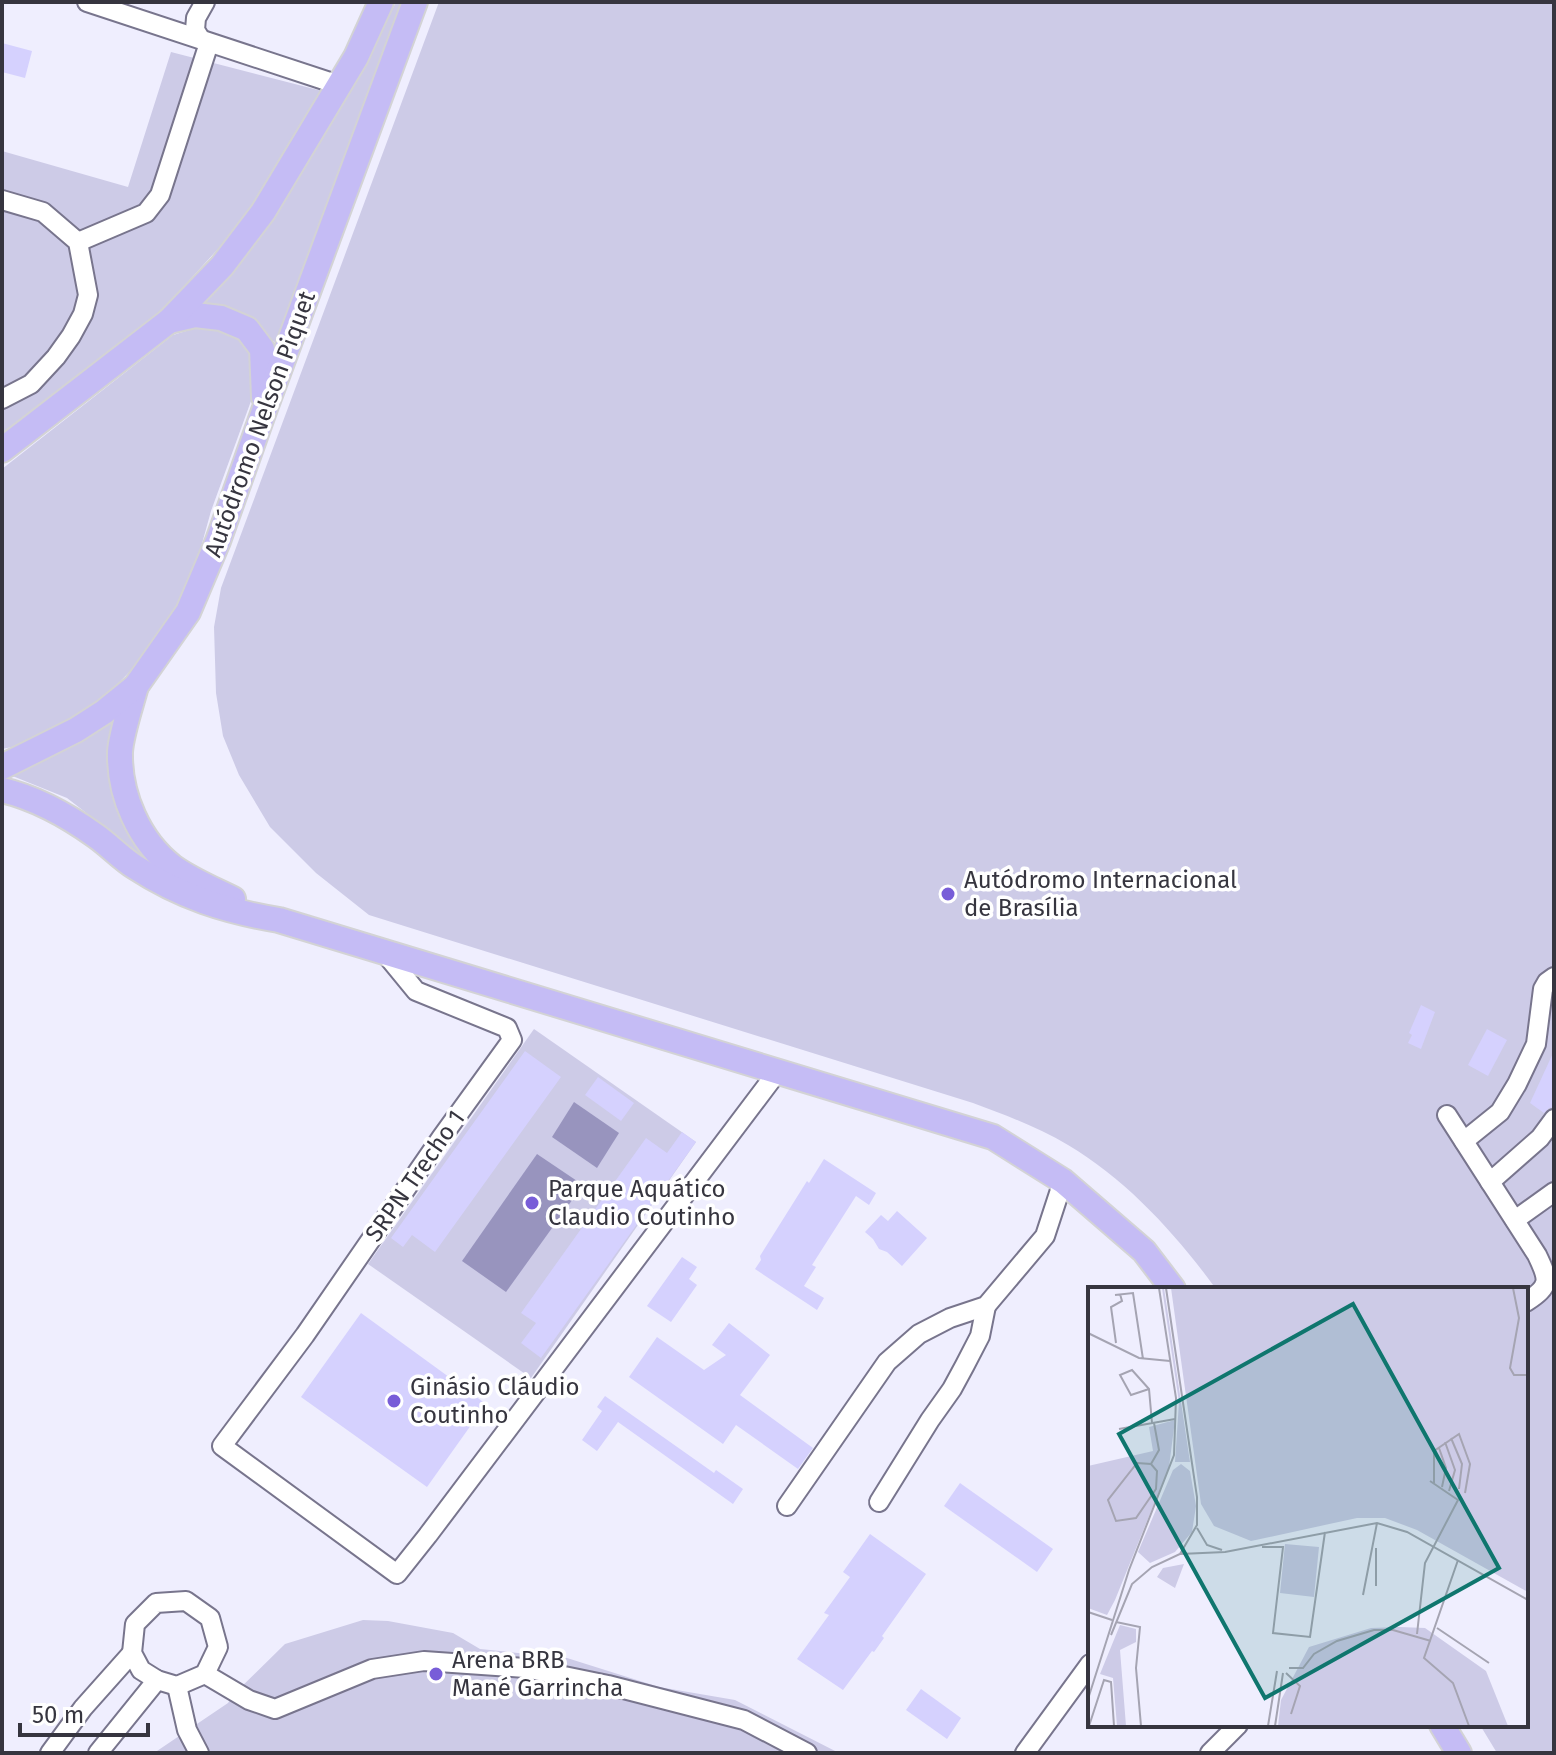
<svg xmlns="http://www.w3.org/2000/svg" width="1556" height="1755" font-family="'Fira Sans',sans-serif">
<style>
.green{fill:#cdcbe7}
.water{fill:#9894be}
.building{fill:#d5d1fe}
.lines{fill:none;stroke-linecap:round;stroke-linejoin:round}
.minor-casing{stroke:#78758d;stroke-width:22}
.major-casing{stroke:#d3d3d5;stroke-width:28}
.minor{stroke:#fff;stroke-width:18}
.major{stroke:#c5bcf5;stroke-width:24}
.poi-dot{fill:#785dd8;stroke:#fff;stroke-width:3}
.labels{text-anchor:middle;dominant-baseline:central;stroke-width:7;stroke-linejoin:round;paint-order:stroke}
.street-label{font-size:24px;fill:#36353f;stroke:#fff}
.poi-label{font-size:24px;fill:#36353f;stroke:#fff;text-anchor:start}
.inset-road{fill:none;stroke:#a5a4b2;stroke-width:2}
.view{fill:#0f766e;fill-opacity:0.15;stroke:#0f766e;stroke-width:4}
.inset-edge{fill:none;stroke:#36353f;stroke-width:4}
</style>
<rect width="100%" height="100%" fill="#efeefe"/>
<g class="green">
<polygon points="396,2 406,2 281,347 238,313 203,304 278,211 372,52"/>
<path d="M439 2H1554V1753H1497L1480 1725H1526V1289H1216C1176 1234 1127 1180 1068 1145 1038 1127 1005 1115 973 1103L369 915 316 873 270 827 239 775 223 736 216 693 214 627 221 588Z"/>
<polygon points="171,52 322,91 250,214 163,309 2,439 2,151 128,187"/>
<polygon points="206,325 229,330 248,345 254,358 255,390 211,511 190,587 152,649 95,707 17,746 2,749 2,469 173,335"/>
<polygon points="115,716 155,866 67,798 10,775"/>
<polygon points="534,1029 696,1142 531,1378 368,1264"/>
<polygon points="363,1620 388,1621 453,1633 480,1649 567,1658 659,1687 735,1700 839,1753 154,1753 228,1703 234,1694 285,1644"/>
</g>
<g class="water">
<polygon points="574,1102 619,1133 597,1168 552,1137"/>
<polygon points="537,1154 583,1185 506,1292 462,1261"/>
</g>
<g class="building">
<polygon points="2,43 32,51 25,78 2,72"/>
<polygon points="1421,1005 1435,1012 1421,1049 1408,1043 1412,1035 1409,1033"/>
<polygon points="1487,1029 1507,1040 1488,1076 1468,1065"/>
<polygon points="525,1051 561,1077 435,1252 412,1235 403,1247 391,1238"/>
<polygon points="1554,1051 1554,1107 1549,1108 1544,1113 1530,1103"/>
<polygon points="598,1077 634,1103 621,1121 585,1095"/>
<polygon points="682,1132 696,1142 541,1358 521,1343 536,1323 521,1313 646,1138 667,1153"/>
<polygon points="824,1159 876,1193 869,1205 856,1196 812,1265 816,1267 804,1286 824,1298 817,1310 755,1269 761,1260 760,1256 807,1181 809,1183"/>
<polygon points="897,1211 927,1238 902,1266 887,1252 879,1249 873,1239 865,1232 881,1215 888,1221"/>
<polygon points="682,1257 697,1267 689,1279 697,1285 671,1322 647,1306"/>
<polygon points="361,1313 486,1404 427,1487 301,1397"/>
<polygon points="729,1323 770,1355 740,1395 813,1448 798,1469 736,1425 723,1444 629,1377 657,1337 704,1370 726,1355 712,1345"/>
<polygon points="605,1396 714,1473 716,1470 743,1489 733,1504 618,1422 597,1451 582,1440 602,1411 597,1407"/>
<polygon points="960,1483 1053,1549 1037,1572 944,1506"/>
<polygon points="870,1534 926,1574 882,1636 884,1638 874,1652 872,1651 843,1690 797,1659 829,1615 824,1613 850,1577 843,1572"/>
<polygon points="921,1689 961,1718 947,1739 906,1710"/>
</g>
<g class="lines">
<defs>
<g id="minor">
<polyline points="87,2 339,85"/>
<polyline points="200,38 195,30 196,18 205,2"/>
<polyline points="2,200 43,212 78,242 88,295 83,314 71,336 56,357 31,384 2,399"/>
<polyline points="78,242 146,213 160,195 209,43"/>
<polyline points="384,952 416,991 507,1028 512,1040 441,1138 305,1335 222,1446 397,1574 428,1535 778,1071"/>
<path d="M1447 1115 1537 1255C1549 1280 1551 1286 1526 1302"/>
<polyline points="1464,1141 1500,1112 1517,1084 1536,1044 1543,989 1547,982 1554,977"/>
<polyline points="1490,1182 1540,1138 1554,1119"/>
<polyline points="1515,1220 1554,1192"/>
<polyline points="879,1502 930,1420 952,1389 965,1365 980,1336 986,1306"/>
<polyline points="787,1506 887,1362 919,1334 950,1318 986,1306 1045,1236 1063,1181"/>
<polygon points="186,1601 210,1618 218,1647 205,1674 177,1686 157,1680 141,1670 132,1653 135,1624 156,1603"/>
<polyline points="205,1674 249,1700 275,1709 372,1669 424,1661 525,1668 608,1685 744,1720 807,1753"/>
<polyline points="177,1686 187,1730 199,1753"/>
<polyline points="50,1753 83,1708 132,1653"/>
<polyline points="98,1753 157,1680"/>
<polyline points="1025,1753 1090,1664"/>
<polyline points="1210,1753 1238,1725"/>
</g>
<g id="major">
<polyline points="169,321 195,315 221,318 247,329 262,349 264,397"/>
<polyline points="2,450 169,321 222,266 263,212 356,57 381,2"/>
<path d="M136 686C131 705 121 734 120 752 119 795 139 841 173 867 191 880 213 889 233 899"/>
<polyline points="2,767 76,730 104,712 136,686 188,612 218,541 264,411 415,2"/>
<path d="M2 790C36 798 68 816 96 836 110 846 121 858 135 867 181 897 225 911 279 920L993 1137 1063 1181 1144 1251 1173 1289"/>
<polyline points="1442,1725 1459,1753"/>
</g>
</defs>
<use href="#minor" class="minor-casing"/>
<use href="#major" class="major-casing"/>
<use href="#minor" class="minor"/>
<use href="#major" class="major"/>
</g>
<g class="poi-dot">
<circle cx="948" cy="894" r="8"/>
<circle cx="532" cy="1203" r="8"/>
<circle cx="394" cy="1401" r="8"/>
<circle cx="436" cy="1674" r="8"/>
</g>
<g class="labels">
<g class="street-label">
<text transform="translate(260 424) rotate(-70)">Autódromo Nelson Piquet</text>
<text transform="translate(415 1176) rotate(-55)">SRPN Trecho 1</text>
</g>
<g class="poi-label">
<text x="964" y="880">Autódromo Internacional<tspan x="964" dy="28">de Brasília</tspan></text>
<text x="548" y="1189">Parque Aquático<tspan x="548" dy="28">Claudio Coutinho</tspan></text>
<text x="410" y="1387">Ginásio Cláudio<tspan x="410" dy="28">Coutinho</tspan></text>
<text x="452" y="1660">Arena BRB<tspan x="452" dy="28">Mané Garrincha</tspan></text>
</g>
</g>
<g transform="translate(1088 1287)">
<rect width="440" height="440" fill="#efeefe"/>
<path d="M74 1H76L102 175H87L91 115ZM83 1H440V305L329 243 297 231H269L163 254 126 239 113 217ZM87 133 81 180 27 313 19 328 0 321V179L65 164 61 140ZM93 177 102 184 108 219 104 245 87 265 62 276 50 265 85 183ZM197 257 231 260 226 310 192 306ZM96 277 87 301 69 290 75 281ZM32 338 48 342V355L32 363 38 439H29L25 391 12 387ZM312 340 337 341 398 384 420 439H190L193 413 221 360 283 341Z" fill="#cdcbe7"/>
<path class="inset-road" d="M425 1 431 31 422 81 426 88H440M27 8 45 6 55 72M0 46 51 71 82 74M28 56 23 20 34 14 32 7M61 102 43 108 32 88 44 83 61 102 64 136M31 142 87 132M363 151 374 177 371 202M357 155 367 183 361 204M351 161 358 181 354 200M49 176 63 177 69 184 68 202 48 231 28 234 20 213ZM63 177 71 163 66 136M346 196V164L371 147 382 177 377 206M109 241 119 258 134 263M174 260H195L185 346 222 350 237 245M288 261V299M92 267 137 265 289 236 319 245 440 313M370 273 336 371 365 396 381 439M275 308 289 236M0 325 24 333M28 335 52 340 48 381 53 439M349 341 401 376M329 347 337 276 370 213 342 194M23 348 44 297 64 280 92 267 109 238V210L78 1M201 381H215L226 367 249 354 286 343H305L343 354M198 386 212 399 203 427M0 412 41 283 86 168 88 111 71 1M1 439 16 393 23 395 26 439M180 439 189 384M187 439 195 386"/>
<path class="view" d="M265 17 411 281 177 411 31 147Z"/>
<rect width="440" height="440" class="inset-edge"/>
</g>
<rect width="1556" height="1755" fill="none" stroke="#36353f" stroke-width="8"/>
<path d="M20 1723v12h128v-12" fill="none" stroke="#36353f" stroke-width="4"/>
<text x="32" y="1723" font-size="24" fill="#36353f" stroke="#ffffff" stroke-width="6" paint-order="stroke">50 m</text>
</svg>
